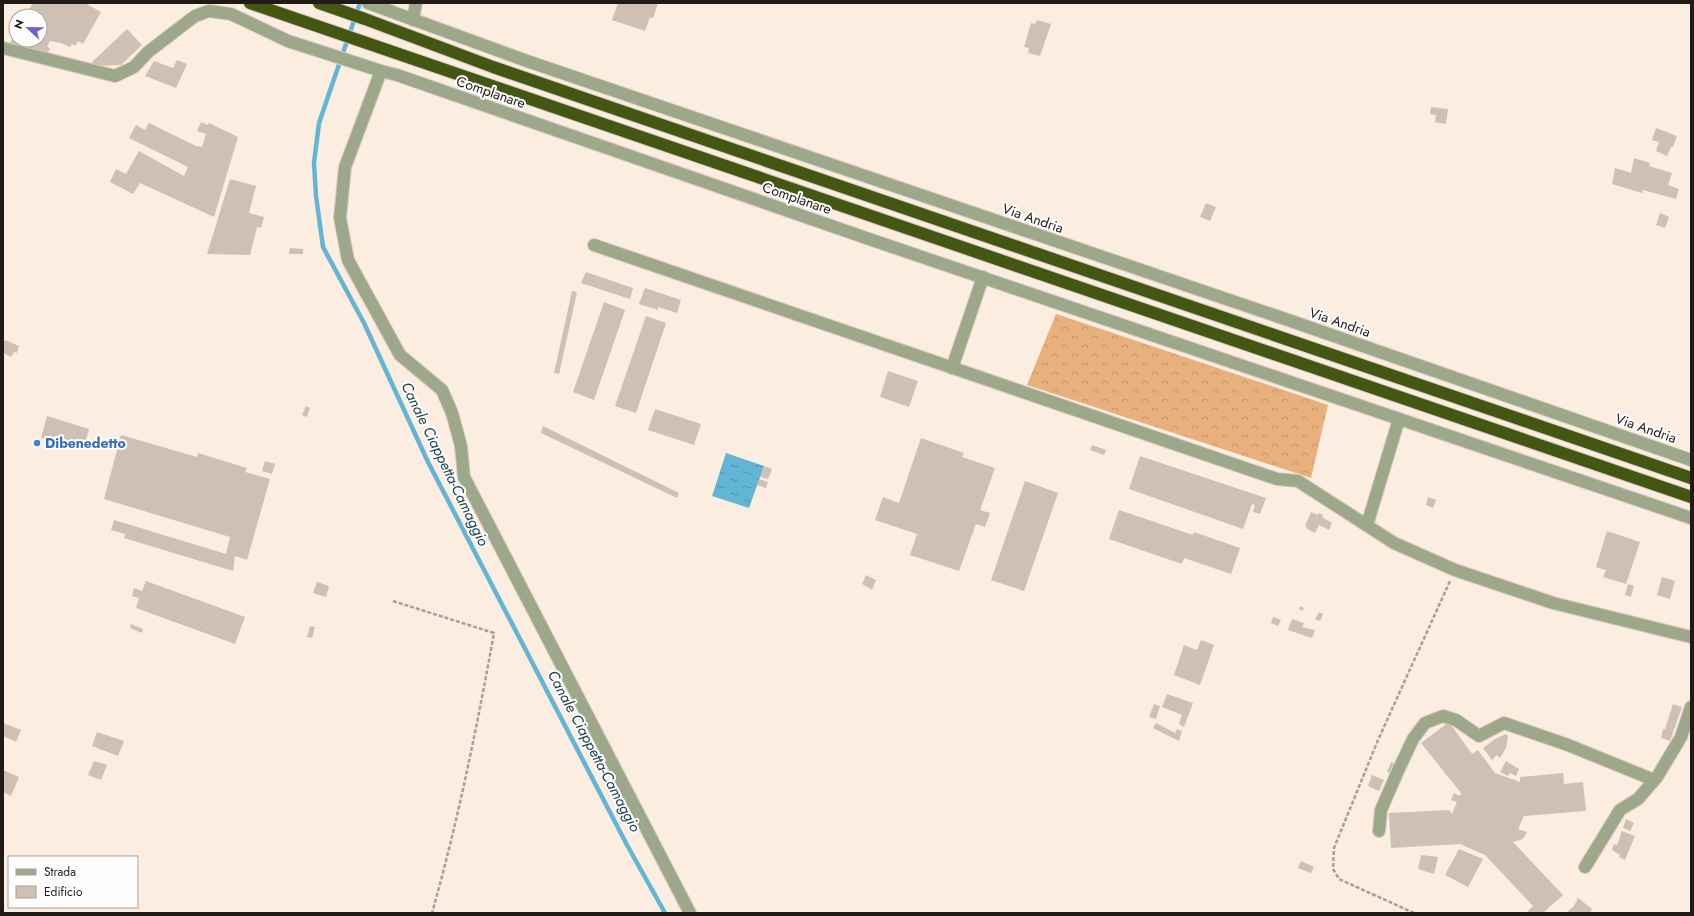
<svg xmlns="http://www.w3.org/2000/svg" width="1694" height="916" font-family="Jost,sans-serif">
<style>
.forest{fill:url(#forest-crowns)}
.water{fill:url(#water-ripples)}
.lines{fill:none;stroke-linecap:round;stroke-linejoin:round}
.stream{stroke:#62b5d5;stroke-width:4.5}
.building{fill:#cec0b4}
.minor-casing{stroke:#d8cbc0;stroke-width:14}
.highway-casing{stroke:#d8cbc0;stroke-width:14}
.path{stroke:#aa9f95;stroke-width:2.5;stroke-dasharray:4 2;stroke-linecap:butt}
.minor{stroke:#9da88b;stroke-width:12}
.highway{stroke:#435612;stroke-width:12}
.shop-dot{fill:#3f7fe0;stroke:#fdfdfd;stroke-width:1.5}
.labels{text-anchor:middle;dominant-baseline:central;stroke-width:4;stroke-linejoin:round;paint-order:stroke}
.street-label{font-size:14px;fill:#201b16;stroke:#fdfdfd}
.shop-label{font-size:14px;font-weight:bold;fill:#366cbe;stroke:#fdfdfd;text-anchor:start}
.water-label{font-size:15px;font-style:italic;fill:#193f4d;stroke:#fdfdfd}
</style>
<defs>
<pattern id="forest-crowns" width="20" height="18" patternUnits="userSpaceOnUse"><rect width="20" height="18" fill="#e7b07c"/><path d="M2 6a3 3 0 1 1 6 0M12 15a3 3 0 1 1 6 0" fill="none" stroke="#c6976a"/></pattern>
<pattern id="water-ripples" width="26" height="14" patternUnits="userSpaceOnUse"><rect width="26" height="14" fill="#62b5d5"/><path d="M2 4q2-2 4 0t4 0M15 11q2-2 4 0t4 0" fill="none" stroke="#5092ac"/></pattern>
</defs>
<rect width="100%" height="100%" fill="#fbede0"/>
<polygon class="forest" points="1056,314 1328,405 1311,478 1027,385"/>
<polygon class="water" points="726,453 764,466 749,508 712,496"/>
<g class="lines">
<polyline class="stream" points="360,3 319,123 314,163 316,196 323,247 364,323 428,462 627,845 665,913"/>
</g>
<g class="building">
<polygon points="33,3 85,3 101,12 83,44 78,41 75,46 72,44 70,47 61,43 50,41 47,47 50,48 48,53 10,43 16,32 16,40 40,40 40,16 25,16"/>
<polygon points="618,3 658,3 653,18 650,17 645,31 612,20"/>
<polygon points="1037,20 1051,24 1040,56 1028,53 1029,48 1024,47 1031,23 1035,24"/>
<polygon points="127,29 142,45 121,65 95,66 90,64"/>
<polygon points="177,60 187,64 176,88 145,76 154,61 173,68"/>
<polygon points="1431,107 1448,109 1446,124 1435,122 1436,115 1430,114"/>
<polygon points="201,122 208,125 209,123 238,137 214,217 140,183 133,194 110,182 116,169 126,174 139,151 184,176 188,167 129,138 136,125 145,130 149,123 196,146 202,147 206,134 197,131"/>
<polygon points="1656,128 1677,136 1673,147 1671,147 1667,156 1656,151 1659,142 1652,140"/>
<polygon points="1634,158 1650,163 1649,166 1672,173 1668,185 1679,189 1676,199 1643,190 1642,193 1612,184 1615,168 1631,173"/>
<polygon points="230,179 256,186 249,213 264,217 261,228 257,227 250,255 207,254"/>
<polygon points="1206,203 1216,207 1210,221 1200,217"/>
<polygon points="1660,213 1669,217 1665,228 1656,225"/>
<polygon points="290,248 303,249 303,254 289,254"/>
<polygon points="586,272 633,288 630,299 581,283"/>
<polygon points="645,288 681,300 677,313 658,307 658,310 639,304"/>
<polygon points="572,291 577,292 559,374 554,373"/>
<polygon points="604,302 625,310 594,400 573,392"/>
<polygon points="646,316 666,323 636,413 615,406"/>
<polygon points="5,340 19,346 17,353 14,352 11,357 3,353 3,344"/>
<polygon points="888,371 918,381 909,407 880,397"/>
<polygon points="306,406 310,408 307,417 302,415"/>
<polygon points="655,409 701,424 694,445 648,430"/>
<polygon points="47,416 89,429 83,450 41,438"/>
<polygon points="543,426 679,493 677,498 541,433"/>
<polygon points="121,435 197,457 198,453 247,468 245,472 270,479 247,560 235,556 233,571 124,538 125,534 111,530 114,520 226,554 230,537 104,499"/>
<polygon points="921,438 964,453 962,457 995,468 980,510 990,513 985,527 976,524 959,571 910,555 917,534 875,520 883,497 899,503"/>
<polygon points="1092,445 1106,450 1104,455 1090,450"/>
<polygon points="1140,456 1266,498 1260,514 1253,512 1255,505 1252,504 1243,529 1129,489"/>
<polygon points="265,461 275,464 272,474 262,471"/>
<polygon points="764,466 772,469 768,479 760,477"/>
<polygon points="759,479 768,482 766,488 757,485"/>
<polygon points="1025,481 1058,493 1024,591 991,580"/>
<polygon points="1428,497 1436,500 1433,508 1426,505"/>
<polygon points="1119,510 1193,535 1194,532 1240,548 1231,574 1184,558 1182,564 1109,539"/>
<polygon points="1311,512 1318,515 1319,513 1323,515 1322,517 1332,523 1329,530 1319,525 1315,533 1306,528 1307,527 1305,526"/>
<polygon points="1607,531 1640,542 1626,584 1603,577 1606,570 1596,567"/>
<polygon points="866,575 876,580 872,590 862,584"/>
<polygon points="1662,577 1675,581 1670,599 1657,595"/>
<polygon points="146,581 245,617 235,644 136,608 139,598 132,596 134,588 142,591"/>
<polygon points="317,582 329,586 326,597 313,593"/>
<polygon points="1628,584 1634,586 1631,597 1625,595"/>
<polygon points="1300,606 1304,608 1302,611 1299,609"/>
<polygon points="1319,612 1323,614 1320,621 1315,619"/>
<polygon points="1273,617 1281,620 1278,626 1271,623"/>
<polygon points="1292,619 1304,623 1302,627 1315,630 1312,638 1288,630"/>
<polygon points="131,624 143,629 142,633 130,628"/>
<polygon points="310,626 315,627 312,638 307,637"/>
<polygon points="1201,640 1214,645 1200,685 1174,675 1184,645 1197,650"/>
<polygon points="1167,694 1193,703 1184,727 1179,724 1182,715 1162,707"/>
<polygon points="1154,704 1160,706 1156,719 1149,717"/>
<polygon points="1673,704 1682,707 1670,741 1661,738 1663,729 1665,729"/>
<polygon points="1449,722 1472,754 1478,750 1495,773 1520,782 1520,777 1563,773 1564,784 1583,782 1586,811 1524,816 1518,829 1527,832 1523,839 1513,842 1563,895 1543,913 1526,913 1533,906 1485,855 1460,844 1391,848 1389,813 1449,810 1452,814 1457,802 1451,800 1454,793 1460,796 1461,793 1421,743"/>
<polygon points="3,723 21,730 16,742 3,736"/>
<polygon points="1156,723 1175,733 1177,729 1182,731 1179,741 1153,728"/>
<polygon points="97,732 124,741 118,756 92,746"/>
<polygon points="1506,734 1508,736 1506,748 1500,758 1497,755 1492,760 1483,748 1495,739"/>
<polygon points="94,761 107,765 101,780 88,775"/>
<polygon points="1506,761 1519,769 1516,776 1510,773 1508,776 1500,772"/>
<polygon points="1391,762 1396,764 1392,774 1387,772"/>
<polygon points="3,770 19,777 11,796 3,792"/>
<polygon points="1372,775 1384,780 1379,791 1368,786"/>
<polygon points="1626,819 1634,823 1630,831 1623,828"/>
<polygon points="1622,831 1635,836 1625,860 1619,857 1620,855 1612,850 1614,844 1617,845"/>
<polygon points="1459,849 1483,859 1468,887 1445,875"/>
<polygon points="1421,855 1438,857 1434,874 1418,869"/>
<polygon points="1301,861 1314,867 1311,873 1298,868"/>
<polygon points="1578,898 1592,909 1590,913 1566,913 1574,906"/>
</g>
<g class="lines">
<defs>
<g id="minor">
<polyline points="368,3 527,61 1291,321 1691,460"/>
<polyline points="413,20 416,3"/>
<polyline points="3,48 115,76 134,67 148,52 195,16 209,11 231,14 288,41 381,71 397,75 872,240 1691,518"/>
<polyline points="381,71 345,167 340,218 348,260 400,355 442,390 452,413 461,446 464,477 690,913"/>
<polyline points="594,245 1277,479 1298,481 1394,543 1455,570 1553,603 1691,637"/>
<polyline points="952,368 983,277"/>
<polyline points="1367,525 1399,419"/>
<polyline points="1379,831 1381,810 1397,773 1413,739 1425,723 1443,716 1456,720 1479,736 1504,723 1568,745 1654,780"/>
<polyline points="1585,867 1620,810 1638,799 1657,777 1681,737 1691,707"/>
</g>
<g id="highway">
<polyline points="250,3 1691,497"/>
<polyline points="319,3 365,19 493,67 1691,478"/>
</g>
</defs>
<use href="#minor" class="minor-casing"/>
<use href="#highway" class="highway-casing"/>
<g class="path">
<path d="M393 601 494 633C477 727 458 821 432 913"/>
<polyline points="1414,913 1339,879 1333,869 1334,848 1378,740 1450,581"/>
</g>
<use href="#minor" class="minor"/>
<use href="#highway" class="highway"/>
</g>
<circle class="shop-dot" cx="37" cy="443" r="4"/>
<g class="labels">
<g class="street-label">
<text transform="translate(491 92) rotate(19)">Complanare</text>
<text transform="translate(797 198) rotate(19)">Complanare</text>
<text transform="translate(1033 218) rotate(19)">Via Andria</text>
<text transform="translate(1340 322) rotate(19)">Via Andria</text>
<text transform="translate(1646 428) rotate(19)">Via Andria</text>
</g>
<g class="shop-label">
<text x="45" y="443">Dibenedetto</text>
</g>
<g class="water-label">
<text transform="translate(445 464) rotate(64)">Canale Ciappetta-Camaggio</text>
<text transform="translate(594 751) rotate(62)">Canale Ciappetta-Camaggio</text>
</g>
</g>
<rect width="1694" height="916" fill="none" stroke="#201b16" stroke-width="8"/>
<rect x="8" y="856" width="130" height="52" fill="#fdfdfd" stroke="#a5a3a1"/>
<rect x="16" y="869" width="20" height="6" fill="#9da88b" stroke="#a5a3a1"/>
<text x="44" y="876" font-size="12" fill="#201b16">Strada</text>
<rect x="16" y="886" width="20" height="12" fill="#cec0b4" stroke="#a5a3a1"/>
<text x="44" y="896" font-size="12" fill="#201b16">Edificio</text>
<g transform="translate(28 28) rotate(292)"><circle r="19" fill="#fdfdfd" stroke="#a5a3a1"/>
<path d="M0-3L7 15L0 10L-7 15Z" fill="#745fd9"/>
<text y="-6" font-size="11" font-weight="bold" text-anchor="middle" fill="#201b16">N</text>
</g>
</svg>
